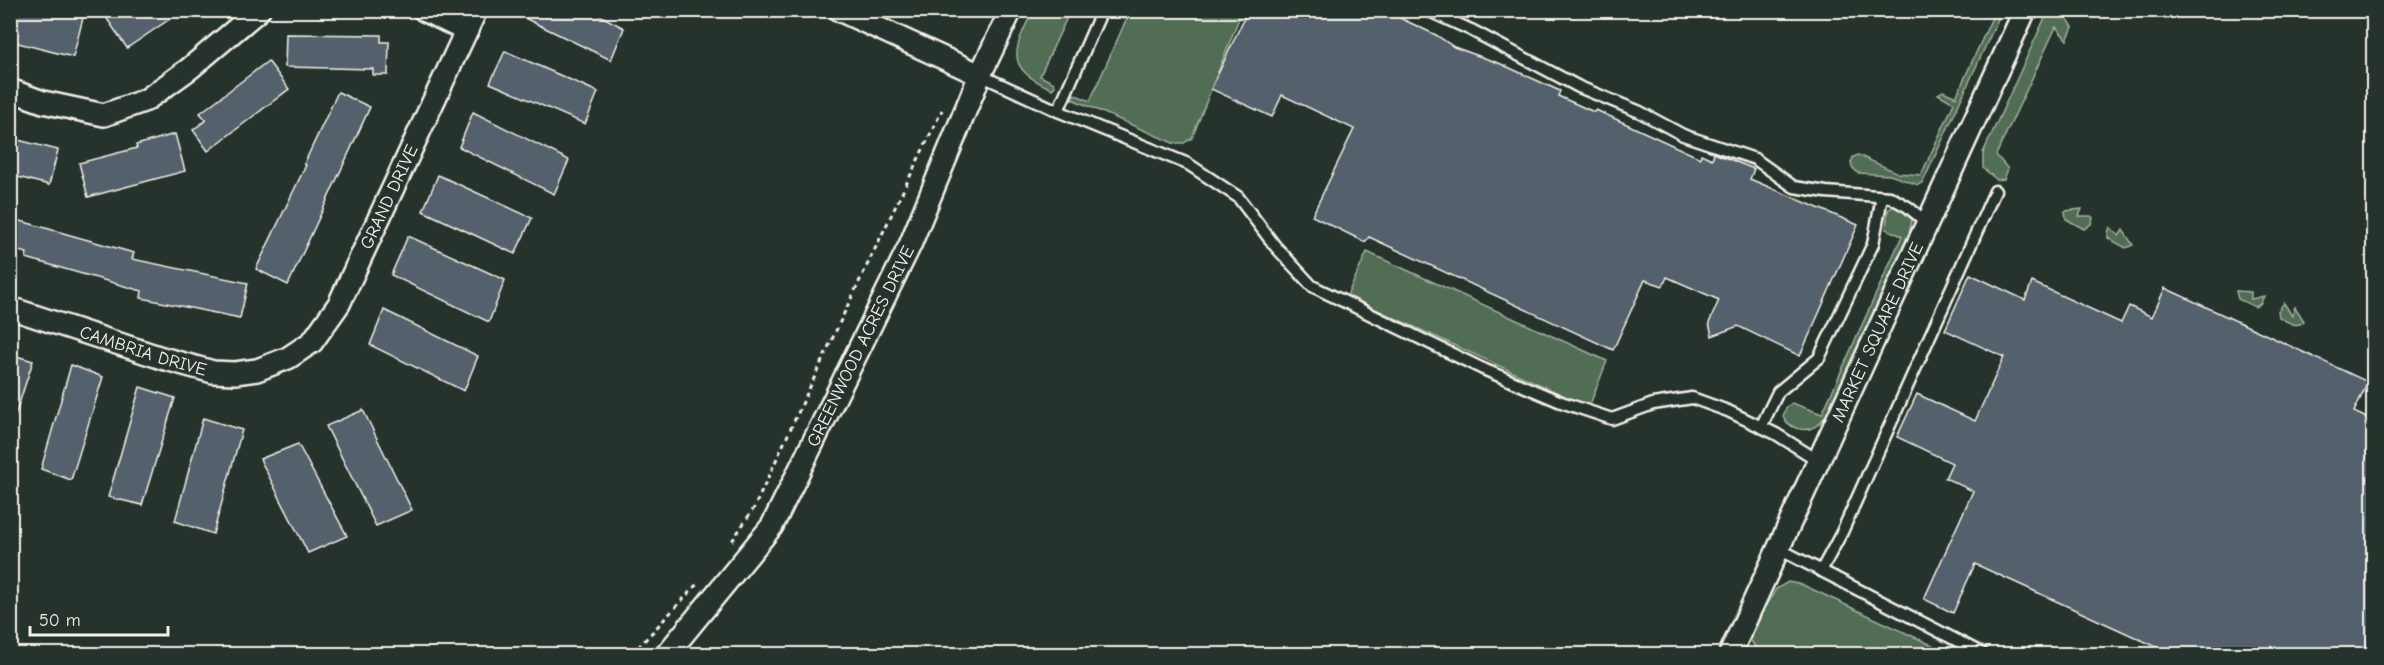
<svg xmlns="http://www.w3.org/2000/svg" width="2384" height="665" font-family="'Comic Neue',sans-serif">
<style>
.green{fill:#516d54;stroke:#a2af9e;stroke-width:1.5}
.building{fill:#54606d;stroke:#f4f1e8;stroke-width:1.5}
.lines{fill:none;stroke-linecap:round;stroke-linejoin:round}
.service-casing{stroke:#f4f1e8;stroke-width:15}
.minor-casing{stroke:#f4f1e8;stroke-width:26}
.path{stroke:#f4f1e8;stroke-width:3;stroke-dasharray:4.5 4.5;stroke-linecap:butt}
.service{stroke:#26332d;stroke-width:10}
.minor{stroke:#26332d;stroke-width:21}
.labels{text-anchor:middle;dominant-baseline:central;stroke-width:6;stroke-linejoin:round;paint-order:stroke}
.street-label{font-size:18px;fill:#f4f1e8;stroke:#26332d}
</style>
<rect width="100%" height="100%" fill="#26332d"/>
<filter id="ink" filterUnits="userSpaceOnUse"><feTurbulence type="fractalNoise" baseFrequency=".0167" numOctaves="2"/><feDisplacementMap in="SourceGraphic" scale="12" xChannelSelector="R" yChannelSelector="G"/><feConvolveMatrix kernelMatrix="1 2 1 2 8 2 1 2 1" color-interpolation-filters="sRGB"/></filter>
<g filter="url(#ink)">
<g class="green">
<path d="M1033 10 1070 11 1040 76 1054 83 1055 86 1052 89C1004 68 1013 51 1033 10Z"/>
<polygon points="1130,11 1242,11 1192,138 1184,143 1173,143 1072,99 1074,94 1090,101"/>
<polygon points="1995,11 2000,11 1998,19 1923,182 1918,185 1890,175 1858,173 1852,167 1851,163 1853,157 1858,155 1898,173 1921,175 1954,103 1938,94 1943,91 1956,97"/>
<polygon points="2048,11 2063,11 2073,27 2067,40 2056,27 1996,155 2008,169 2004,179 1997,180 1983,168 1983,153"/>
<path d="M1895 205H1899L1913 216 1909 233C1889 278 1870 323 1848 368 1841 384 1834 404 1824 418 1813 434 1793 433 1783 417L1786 408 1792 403 1822 414 1902 236 1886 229 1888 210Z"/>
<polygon points="2082,209 2079,216 2091,216 2093,218 2091,224 2084,229 2066,219 2065,211"/>
<polygon points="2110,227 2119,236 2123,230 2133,245 2126,248 2108,238 2108,233"/>
<polygon points="1367,252 1607,361 1589,407 1347,296"/>
<polygon points="2236,291 2251,292 2251,299 2264,296 2260,304 2255,307 2238,299"/>
<path d="M2284 303 2292 316 2295 307 2304 321C2297 329 2286 321 2279 317L2278 311Z"/>
<polygon points="1788,582 1803,585 1951,654 1760,654 1751,641 1752,632 1776,589"/>
</g>
<g class="building">
<polygon points="17,10 85,10 73,57 10,41"/>
<polygon points="101,10 183,10 127,48"/>
<polygon points="508,10 590,10 624,28 611,60"/>
<polygon points="1248,10 1383,10 1436,35 1454,47 1501,64 1560,91 1558,96 1594,112 1596,110 1700,158 1701,154 1712,159 1714,153 1754,169 1750,179 1858,225 1800,356 1738,326 1712,336 1709,323 1719,300 1667,277 1663,286 1645,280 1613,350 1369,237 1365,242 1312,216 1354,129 1282,95 1272,117 1211,89"/>
<polygon points="286,34 381,35 381,42 389,42 388,75 373,75 373,69 285,67"/>
<polygon points="505,51 598,92 585,124 490,83"/>
<polygon points="268,61 289,89 208,151 193,130 206,120 200,113"/>
<polygon points="338,92 370,107 288,285 256,269 306,165 304,164"/>
<polygon points="473,112 569,160 554,194 459,147"/>
<polygon points="175,134 185,171 88,197 79,163 137,148 136,145"/>
<polygon points="10,138 58,150 49,185 10,175"/>
<polygon points="438,175 532,218 515,254 423,211"/>
<polygon points="10,218 134,253 132,259 248,283 240,318 141,298 142,291 26,258 27,253 10,249"/>
<polygon points="408,236 505,280 489,322 391,275"/>
<polygon points="1970,274 2025,300 2032,282 2121,323 2129,306 2152,317 2165,288 2368,382 2354,412 2373,421 2373,630 2362,654 2172,654 1975,564 1953,613 1924,599 1973,491 1945,478 1952,463 1897,437 1917,394 1975,421 2004,357 1945,330"/>
<polygon points="384,310 478,356 464,391 370,345"/>
<polygon points="10,354 33,361 13,422 10,421"/>
<polygon points="71,365 103,377 71,480 41,469"/>
<polygon points="140,387 175,398 142,505 108,497"/>
<polygon points="363,410 412,510 376,526 326,426"/>
<polygon points="203,418 242,430 213,534 175,521"/>
<polygon points="298,444 347,536 308,553 260,459"/>
</g>
<g class="lines">
<defs>
<g id="service">
<polyline points="1427,10 1471,30 1579,87 1640,112 1683,135 1755,159 1794,187 1826,192 1890,197 1908,207 1927,223"/>
<polyline points="980,75 1058,111 1188,164 1238,197 1275,246 1312,286 1483,369 1561,402 1612,419 1653,404 1692,398 1728,411 1776,434 1819,461"/>
<polyline points="1058,111 1102,10"/>
<polyline points="1761,427 1778,392 1819,358 1873,244 1882,197"/>
<polyline points="1779,549 1983,654"/>
<polyline points="1821,571 1842,532 1995,191"/>
</g>
<g id="minor">
<polyline points="424,10 467,31"/>
<polyline points="839,10 980,75"/>
<polyline points="10,90 43,102 104,115 146,100 189,69 259,10"/>
<path id="s1" d="M10 308 162 358 213 372 235 373 257 370 288 358 312 342 339 304 476 10"/>
<path id="s2" d="M667 654 772 526 910 245 980 75 1011 10"/>
<path id="s3" d="M1730 654 2025 10"/>
</g>
</defs>
<use href="#service" class="service-casing"/>
<use href="#minor" class="minor-casing"/>
<g class="path">
<polyline points="732,541 754,508 846,309 942,110"/>
<polyline points="632,654 698,583"/>
</g>
<use href="#service" class="service"/>
<use href="#minor" class="minor"/>
</g>
</g>
<g class="labels">
<g class="street-label">
<text stroke="none"><textPath href="#s1" startOffset="484">GRAND DRIVE</textPath></text>
<text stroke="none"><textPath href="#s3" startOffset="354">MARKET SQUARE DRIVE</textPath></text>
<text stroke="none"><textPath href="#s2" startOffset="366">GREENWOOD ACRES DRIVE</textPath></text>
<text stroke="none"><textPath href="#s1" startOffset="140">CAMBRIA DRIVE</textPath></text>
</g>
</g>
<rect width="2384" height="665" fill="none" stroke="#26332d" stroke-width="36"/>
<rect x="18" y="18" width="2348" height="629" fill="none" stroke="#f4f1e8" stroke-width="2" filter="url(#ink)"/>
<path d="M30 626v9h138v-9" fill="none" stroke="#f4f1e8" stroke-width="3"/>
<text x="39" y="626" font-size="18" fill="#f4f1e8" stroke="#26332d" stroke-width="4.5" paint-order="stroke">50 m</text>
</svg>
